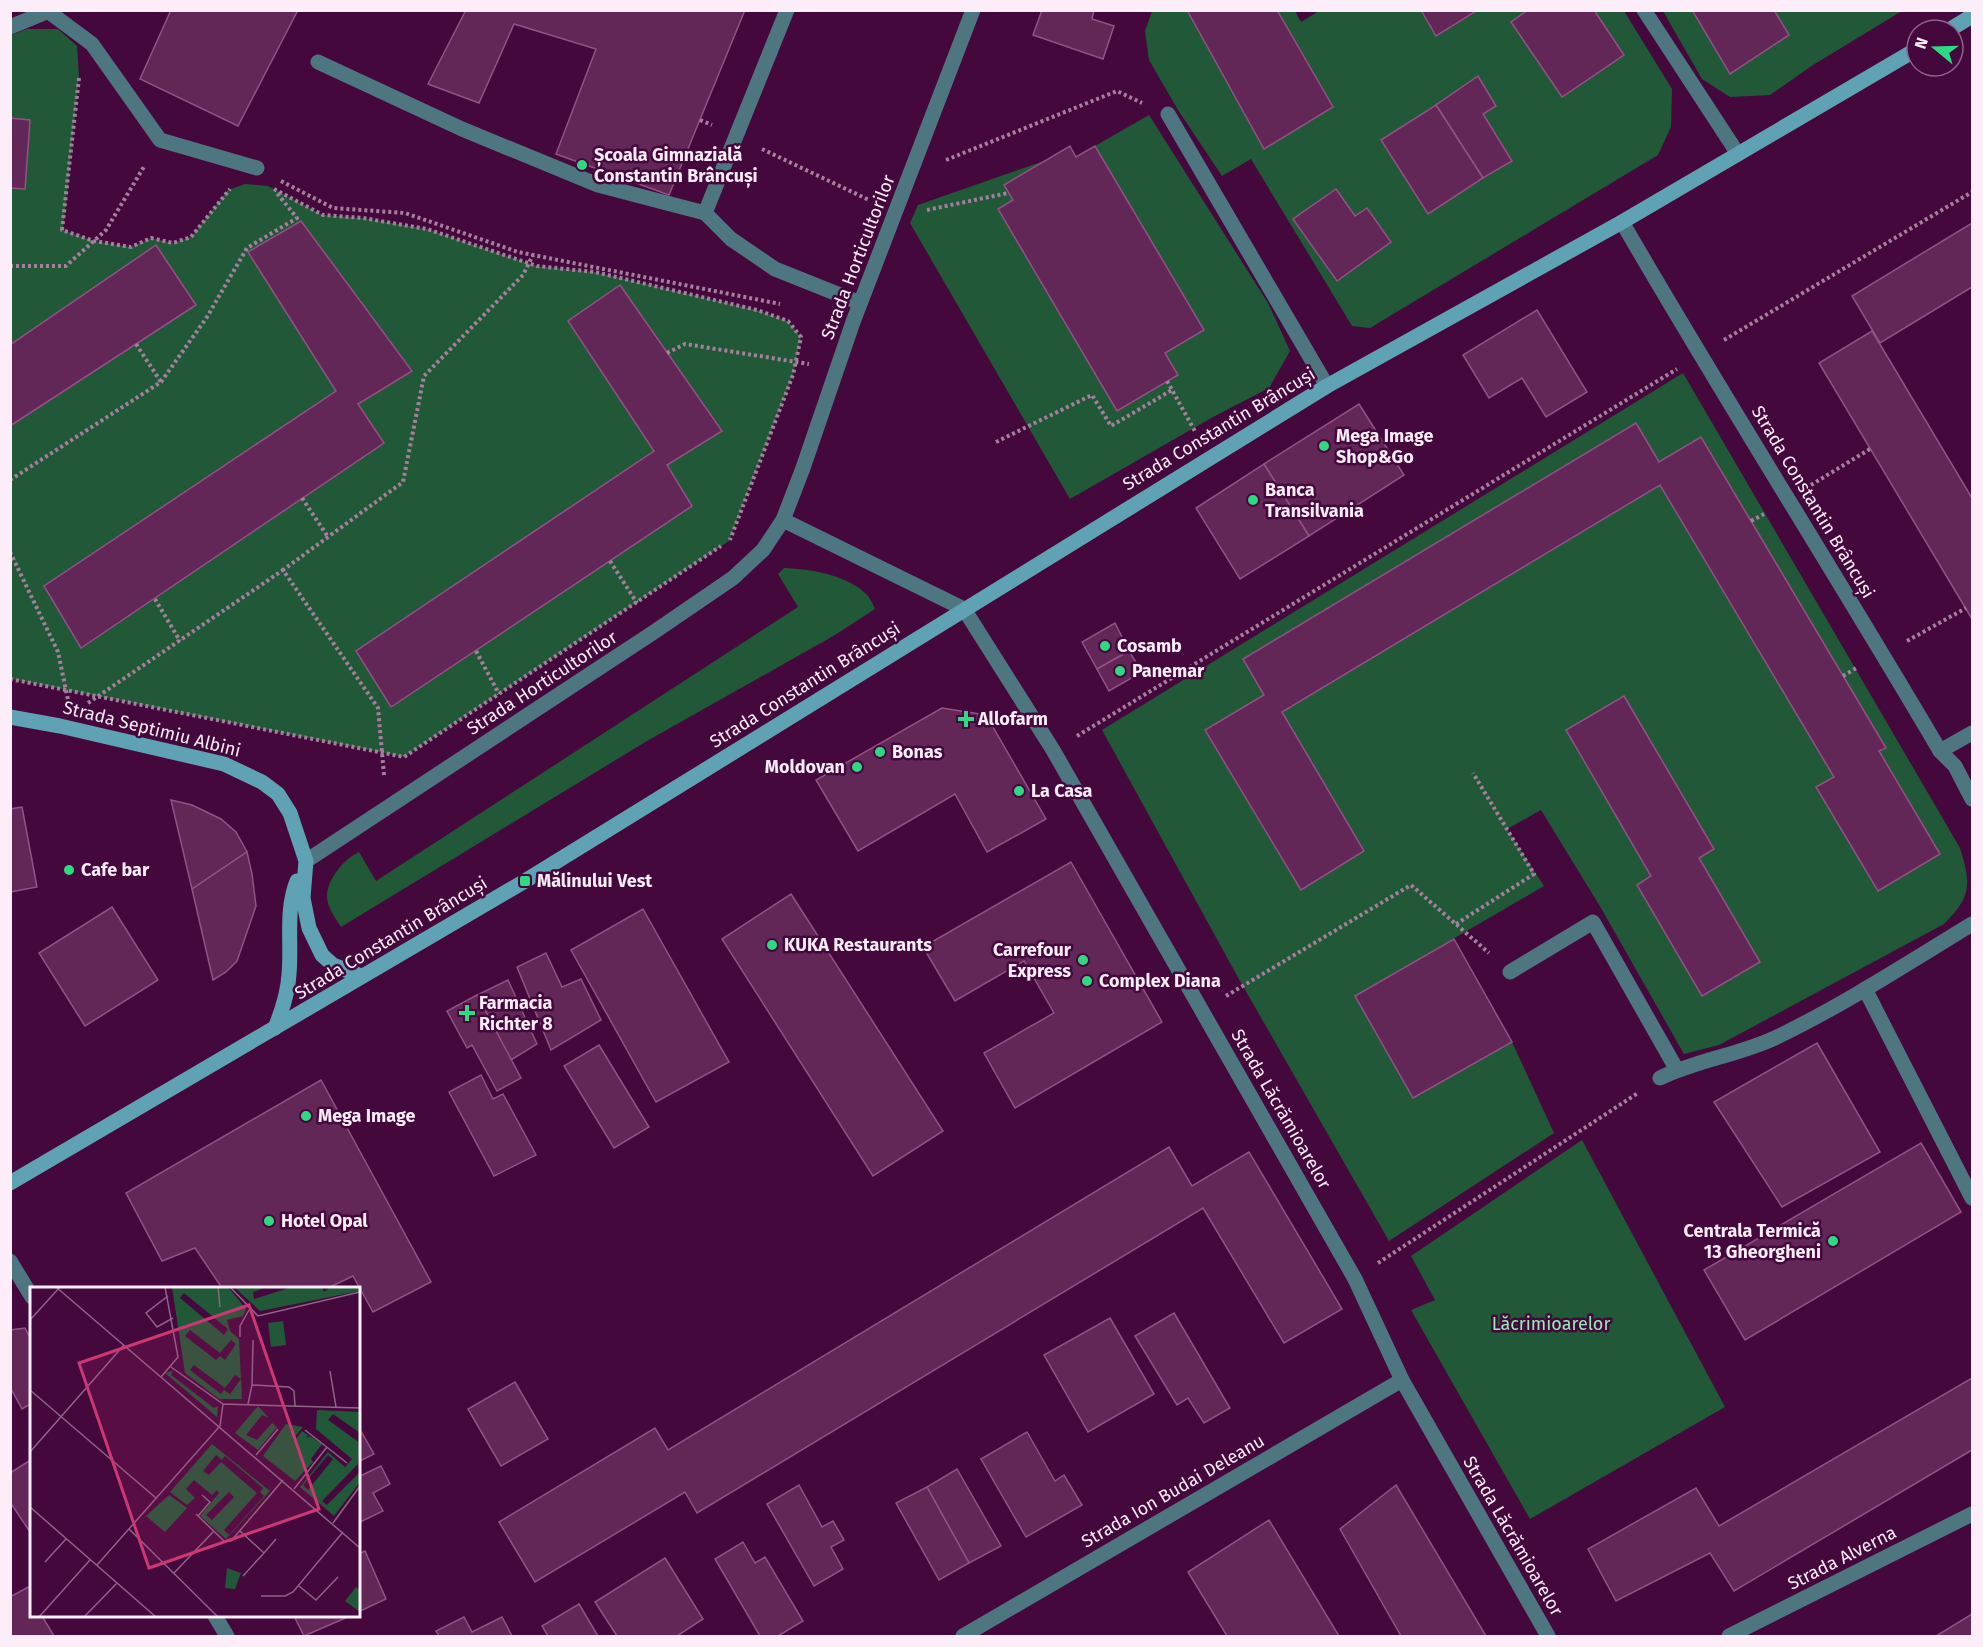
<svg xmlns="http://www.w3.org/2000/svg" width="1983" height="1647" font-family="'Fira Sans',sans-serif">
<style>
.green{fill:#215838;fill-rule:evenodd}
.building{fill:#622657;stroke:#925285;stroke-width:1.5}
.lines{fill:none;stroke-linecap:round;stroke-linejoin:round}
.path{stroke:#a5809e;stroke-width:4;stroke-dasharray:3 3;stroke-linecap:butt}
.lane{stroke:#4d7680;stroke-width:15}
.street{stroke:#4d7680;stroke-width:15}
.secondary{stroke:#5ea2b3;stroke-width:15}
.poi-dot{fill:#30d883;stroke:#45083c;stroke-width:2}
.labels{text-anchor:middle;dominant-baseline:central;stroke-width:5;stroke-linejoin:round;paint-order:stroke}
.poi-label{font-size:18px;font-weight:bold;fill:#fcedf8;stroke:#45083c;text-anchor:start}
.street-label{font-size:18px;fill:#fcedf8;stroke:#45083c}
.park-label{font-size:18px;fill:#94ecb4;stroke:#45083c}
.inset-road{fill:none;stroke:#8e6487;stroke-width:1.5}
.view{fill:#cb3873;fill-opacity:0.15;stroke:#cb3873;stroke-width:3}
.inset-edge{fill:none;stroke:#fcedf8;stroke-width:3}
</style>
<rect width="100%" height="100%" fill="#45083c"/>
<g class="green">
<path d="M1152 11H1187L1265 149 1333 106 1277 11H1295L1301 22 1319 11H1421L1437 36 1478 11H1528L1562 97 1624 55 1594 11H1624L1672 89 1671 127 1658 155 1370 328 1352 326 1251 159 1222 176 1178 110 1149 60 1145 31ZM1436 105 1483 114 1512 161 1428 213 1381 140ZM1335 189 1355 216 1367 208 1391 242 1337 281 1293 219Z"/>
<polygon points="1663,11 1692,11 1730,74 1789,35 1774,11 1902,11 1813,65 1770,95 1730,97 1702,79"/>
<path d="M27 29H58L77 46 79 76 63 230 94 241 131 247 151 238 173 243 191 237 228 190 245 184 268 186 323 215 363 218 427 229 537 266 595 272 757 310 788 321 801 337 793 375 729 541 404 757 11 679V426L196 305 156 245 11 345 10 188 25 189 30 121 11 118V35ZM300 221 412 370 358 404 383 443 81 648 44 586 336 391 249 252ZM619 285 721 431 667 465 692 506 391 707 356 651 654 451 568 321Z"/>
<polygon points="1149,115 1268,303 1290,351 1269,388 1213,417 1070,499 910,223 918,205 1044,161 1004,185 1013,200 998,210 1118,411 1178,375 1165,353 1203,330 1095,146"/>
<path d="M1683 373 1960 848C1971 884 1972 896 1944 924L1719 1045 1684 1054 1601 908 1541 810 1507 829 1544 886 1355 996 1413 1098 1512 1042 1554 1133 1389 1241 1240 981 1102 730ZM1635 423 1659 462 1701 437 1885 747 1879 751 1878 890 1817 788 1834 777 1660 485 1282 712 1364 851 1301 890 1205 731 1264 695 1243 659ZM1624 696 1714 849 1699 858 1760 962 1702 996 1637 885 1651 876 1566 730Z"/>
<path d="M784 568C811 569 849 575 868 596 871 600 873 605 875 609L835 635 647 741 341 927C336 919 327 907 327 897 327 879 344 859 359 852L376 881 798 607 778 574Z"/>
<polygon points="1582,1140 1725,1407 1530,1519 1411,1310 1435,1300 1411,1256"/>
</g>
<g class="building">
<polygon points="171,10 298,10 238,126 140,79"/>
<polygon points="466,10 745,10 669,195 556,154 596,49 514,24 479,103 428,84"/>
<polygon points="1042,10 1094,10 1092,19 1114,26 1103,59 1033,35"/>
<polygon points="1187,10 1277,10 1333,107 1264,149"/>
<polygon points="1421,10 1478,10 1436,36"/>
<polygon points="1528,10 1594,10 1624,55 1562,97 1511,22"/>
<polygon points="1692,10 1774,10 1789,35 1730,74"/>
<polygon points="1478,76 1496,106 1483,114 1512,161 1483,178 1436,105"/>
<polygon points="1436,105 1483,178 1428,214 1381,140"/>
<polygon points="10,118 30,120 25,189 10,188"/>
<polygon points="1070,146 1076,157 1095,146 1204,330 1165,353 1178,375 1117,411 998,209 1013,200 1004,185"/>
<polygon points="1336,189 1355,216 1367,208 1391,242 1337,281 1293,219"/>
<polygon points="301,221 412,371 358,404 384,443 81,648 44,586 336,391 248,252"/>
<polygon points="1972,223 1972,287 1880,343 1852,296"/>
<polygon points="156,245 196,305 10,426 10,345"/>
<polygon points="620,285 722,431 667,465 692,506 391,707 356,651 654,451 568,321"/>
<polygon points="1537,310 1587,392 1546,417 1522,378 1489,398 1463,355"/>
<polygon points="1872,331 1972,498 1972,619 1819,363"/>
<polygon points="1359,404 1404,475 1309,536 1264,464"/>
<polygon points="1636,423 1659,462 1701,437 1886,748 1879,751 1940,854 1878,891 1816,787 1834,777 1660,485 1282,712 1364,851 1301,890 1205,730 1264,695 1243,659"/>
<polygon points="1264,464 1309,536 1240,579 1196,508"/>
<polygon points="1115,623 1129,651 1097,669 1082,642"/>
<polygon points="1129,651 1142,672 1109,691 1097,669"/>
<polygon points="1624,696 1714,849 1699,858 1760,962 1702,996 1637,885 1651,876 1566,730"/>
<polygon points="942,708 986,715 1046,819 987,852 955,794 858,851 816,780"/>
<polygon points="171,800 192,805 221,819 236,832 247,852 192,889"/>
<polygon points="22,807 37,887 10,892 10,809"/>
<polygon points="247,852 252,874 256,906 237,961 226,972 213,980 192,889"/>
<polygon points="1071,862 1162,1022 1015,1108 984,1053 1054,1013 1024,961 955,1001 923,947"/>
<polygon points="791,894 943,1131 873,1176 722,939"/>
<polygon points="112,907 158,980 85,1026 39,953"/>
<polygon points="643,909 729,1062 656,1102 571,950"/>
<polygon points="1454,939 1512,1042 1413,1098 1355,996"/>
<polygon points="546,953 562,987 581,979 601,1020 551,1050 517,967"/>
<polygon points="508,980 537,1044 511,1060 477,995"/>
<polygon points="477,995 521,1078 497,1091 472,1045 467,1048 447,1011"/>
<polygon points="1817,1043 1880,1152 1782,1207 1714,1102"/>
<polygon points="599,1045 649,1127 614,1148 564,1066"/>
<polygon points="481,1075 493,1099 503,1094 536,1155 494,1176 449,1092"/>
<polygon points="321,1080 431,1282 373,1312 353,1276 328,1288 222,1288 195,1248 162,1261 126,1193"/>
<polygon points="1921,1143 1961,1212 1745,1340 1704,1270"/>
<polygon points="1169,1147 1192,1186 1249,1152 1342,1309 1284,1343 1203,1208 697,1513 685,1492 535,1582 499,1522 655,1428 668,1450"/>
<polygon points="1174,1313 1230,1408 1204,1423 1188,1398 1177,1405 1135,1336"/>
<polygon points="1110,1318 1154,1394 1088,1432 1044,1355"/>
<polygon points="25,1328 32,1341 32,1403 22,1409 10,1387 10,1330"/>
<polygon points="1972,1378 1972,1450 1734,1591 1710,1553 1616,1601 1588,1549 1696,1488 1719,1526"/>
<polygon points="515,1382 548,1439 501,1466 468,1409"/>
<polygon points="358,1426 374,1454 358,1462"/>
<polygon points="1027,1432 1055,1481 1064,1475 1082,1505 1026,1537 981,1459"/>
<polygon points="32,1459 32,1535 10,1502 10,1473"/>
<polygon points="381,1466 390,1484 373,1493 383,1511 358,1523 358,1477"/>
<polygon points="957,1469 1001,1546 969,1563 927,1487"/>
<polygon points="799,1485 822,1527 833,1521 844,1540 831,1547 843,1569 814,1586 767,1504"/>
<polygon points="1396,1485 1486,1636 1401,1636 1340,1529"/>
<polygon points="927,1487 969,1563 939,1580 896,1503"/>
<polygon points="1269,1520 1339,1636 1227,1636 1188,1572"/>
<polygon points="743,1542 755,1563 765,1557 803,1621 778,1636 760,1636 715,1559"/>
<polygon points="365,1551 386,1599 358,1612 358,1554"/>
<polygon points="665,1558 703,1619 677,1636 617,1636 595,1602"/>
<polygon points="32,1585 32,1616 42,1616 54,1636 10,1636 10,1597"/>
<polygon points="579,1604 598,1636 548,1636 542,1626"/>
<polygon points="1972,1614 1972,1636 1936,1636"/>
<polygon points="294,1616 350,1616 304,1636"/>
<polygon points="464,1617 472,1632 502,1617 512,1636 439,1636 436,1631"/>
</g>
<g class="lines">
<g class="path">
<polyline points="79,78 62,230 94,241 131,247 151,238 173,243 191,237 230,189"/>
<polyline points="700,120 712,125"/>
<polyline points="762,149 869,200"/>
<polyline points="946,160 1117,91 1142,103"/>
<polyline points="281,181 333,208 405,213 518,252 780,304"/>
<polyline points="274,189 323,215 363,218 427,229 537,266 595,272 757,310 788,321 801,337 793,375 730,540"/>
<polyline points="927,210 1008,193"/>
<polyline points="10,266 66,266 106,230 145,165"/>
<polyline points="1724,340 1972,192"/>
<polyline points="136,344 161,382"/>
<polyline points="667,353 685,344 809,364"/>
<polyline points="1167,381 1196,433"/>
<polyline points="996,442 1092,395 1111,426 1172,390"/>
<polyline points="10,480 161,382 207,317 247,248 297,218 276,192"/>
<polyline points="1811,485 1870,449"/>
<polyline points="302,498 328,537"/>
<polyline points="1751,521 1764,514"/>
<polyline points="10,552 58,652 68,700"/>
<polyline points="610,561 637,603"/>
<polyline points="155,599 180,641"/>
<polyline points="1907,641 1966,608"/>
<polyline points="476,651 499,694"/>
<polyline points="1843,676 1858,667"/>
<polyline points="10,679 404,757 721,546"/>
<polyline points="88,703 283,570"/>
<polyline points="1077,736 1677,369"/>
<polyline points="384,775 378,708 283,570 403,482 424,376 523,275 533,255"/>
<polyline points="1456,924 1534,874 1473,773"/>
<polyline points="1226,996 1411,885 1489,953"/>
<polyline points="1378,1263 1638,1093"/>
</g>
<g class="lane">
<polyline points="1644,10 1738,154"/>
<polyline points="49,12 92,44 160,140 257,168"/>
<polyline points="318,62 462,129 598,185 705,213 787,10"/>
<polyline points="1168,114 1327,386"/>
<polyline points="705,213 731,239 775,269 860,303"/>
<path d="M1622 222C1725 400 1836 574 1940 751L1955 766 1972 799"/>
<polyline points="1940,751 1972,733"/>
<polyline points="1510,972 1593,922 1677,1070"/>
<polyline points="1865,989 1972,1198"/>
<path d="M1660 1078C1697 1060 1739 1055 1777 1037 1845 1004 1908 963 1972 924"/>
<polyline points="1729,1636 1972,1514"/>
</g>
<g class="street">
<polyline points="10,27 51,10"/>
<polyline points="783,520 964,609 1053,750 1355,1279 1402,1380 1548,1636"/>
<polyline points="306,861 654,632 733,578 763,550 783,520 803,468 853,322 973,10"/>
<polyline points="10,1261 32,1297"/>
<polyline points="215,1616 227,1636"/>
<polyline points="963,1636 1402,1380"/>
</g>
<g class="secondary">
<polyline points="1949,30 1972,16"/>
<polyline points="10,717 60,726 224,764 262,782 278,794 290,813 306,861 303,898 309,928 322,955 333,965 361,976"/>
<path d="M275 1028C282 1011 288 993 289 974 292 943 285 911 297 881"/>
<polyline points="10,1183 525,881 1327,386 1622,222 1917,49"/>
</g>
</g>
<g class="poi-dot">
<circle cx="582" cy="165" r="6"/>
<circle cx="1324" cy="446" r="6"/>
<circle cx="1253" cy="500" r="6"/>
<circle cx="1105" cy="646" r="6"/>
<circle cx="1120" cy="671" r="6"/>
<path d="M963 710h6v6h6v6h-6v6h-6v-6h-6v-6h6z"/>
<circle cx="880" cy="752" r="6"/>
<circle cx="857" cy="767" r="6"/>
<circle cx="1019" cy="791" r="6"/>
<circle cx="69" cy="870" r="6"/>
<rect x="519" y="875" width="12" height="12" rx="3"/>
<circle cx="772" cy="945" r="6"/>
<circle cx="1083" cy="960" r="6"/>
<circle cx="1087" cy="981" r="6"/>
<path d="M464 1004h6v6h6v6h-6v6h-6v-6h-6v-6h6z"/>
<circle cx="306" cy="1116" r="6"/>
<circle cx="269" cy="1221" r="6"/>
<circle cx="1833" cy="1241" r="6"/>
</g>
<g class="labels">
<g class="poi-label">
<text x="594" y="155">Școala Gimnazială<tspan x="594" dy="21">Constantin Brâncuși</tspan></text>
<text x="1336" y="436">Mega Image<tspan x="1336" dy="21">Shop&amp;Go</tspan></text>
<text x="1265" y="490">Banca<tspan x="1265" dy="21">Transilvania</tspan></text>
<text x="1117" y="646">Cosamb</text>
<text x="1132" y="671">Panemar</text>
<text x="978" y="719">Allofarm</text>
<text x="892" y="752">Bonas</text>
<text x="845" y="767" text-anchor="end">Moldovan</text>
<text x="1031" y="791">La Casa</text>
<text x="81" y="870">Cafe bar</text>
<text x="537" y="881">Mălinului Vest</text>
<text x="784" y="945">KUKA Restaurants</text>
<text x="1071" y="950" text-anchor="end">Carrefour<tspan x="1071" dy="21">Express</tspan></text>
<text x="1099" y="981">Complex Diana</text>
<text x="479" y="1003">Farmacia<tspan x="479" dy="21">Richter 8</tspan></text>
<text x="318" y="1116">Mega Image</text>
<text x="281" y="1221">Hotel Opal</text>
<text x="1821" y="1231" text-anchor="end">Centrala Termică<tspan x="1821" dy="21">13 Gheorgheni</tspan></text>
</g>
<g class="street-label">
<text transform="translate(858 257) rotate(-69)">Strada Horticultorilor</text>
<text transform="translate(1219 429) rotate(-31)">Strada Constantin Brâncuși</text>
<text transform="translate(1813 502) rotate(59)">Strada Constantin Brâncuși</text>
<text transform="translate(542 683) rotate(-33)">Strada Horticultorilor</text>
<text transform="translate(805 685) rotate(-32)">Strada Constantin Brâncuși</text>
<text transform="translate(152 729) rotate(14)">Strada Septimiu Albini</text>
<text transform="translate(391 938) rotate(-31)">Strada Constantin Brâncuși</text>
<text transform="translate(1281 1109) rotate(60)">Strada Lăcrămioarelor</text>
<text transform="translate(1173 1491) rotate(-30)">Strada Ion Budai Deleanu</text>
<text transform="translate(1513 1536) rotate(60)">Strada Lăcrămioarelor</text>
<text transform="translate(1842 1558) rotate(-27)">Strada Alverna</text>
</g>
<g class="park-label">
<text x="1551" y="1324">Lăcrimioarelor</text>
</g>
</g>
<g transform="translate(30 1287)">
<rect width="330" height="330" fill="#45083c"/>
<path d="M142 0H198L216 22 213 29 197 33 200 44 209 52 212 112H189L155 86ZM154 6 198 42 194 48 150 11ZM160 43 190 66 201 53 206 57 195 73 190 69 186 73 155 49ZM164 78 195 101 205 88 211 92 200 107 194 103 191 107 160 83ZM204 0H237L223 5 224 12 262 0H292L294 5 300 0H330V4L230 24ZM253 34 256 58 241 60 238 36ZM143 84 141 88 184 121 188 119 187 130 135 86ZM228 119 239 131 232 128 216 148 227 153 242 136 247 140 228 163 205 146ZM287 123 330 125V146L303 127 298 133 330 156 328 177 292 214 297 218 330 185V195L304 229 270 200 298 165 315 180 322 172 286 142ZM298 168 303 172 278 203 273 198ZM256 137 273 140 263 152 270 158 265 153 272 144 278 148 276 151 280 149 292 157 281 172 283 175 265 194 233 169ZM182 157 240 204 196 252 170 229 189 206 187 203 182 208 164 193 156 202 165 211 157 218 140 205ZM186 168 192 173 195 169 233 201 230 205 234 209 199 248 194 243 227 206 191 175 179 188 173 184ZM199 205 204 210 182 233 176 228ZM139 208 157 221 135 245 116 229ZM197 281 211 286 205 302 195 301ZM326 300 330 303V325L315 314Z" fill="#215838" fill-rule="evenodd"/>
<path class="inset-road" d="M26 0 330 261M188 0 190 20M200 0 228 29 330 5M138 9 116 26 127 40 143 31M0 33 30 0M210 50V39L219 23M223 53 222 98 259 100 264 104 265 119M141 80 193 117 330 121M300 84 306 120M131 90 148 70 135 0M0 103 126 211M218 117 222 98M275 143 317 176M0 165 94 58M226 168 248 142M264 202 297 160M0 220 126 330M166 227 194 254H201L253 193M168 229 180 215 172 208M303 236 330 199M99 242 188 330M210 244 234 266 246 252M15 275 36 252M67 278 190 139 193 117M144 286 183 245M213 289 234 266M269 299 286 313 308 290M231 309H255L263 305 313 245M9 330 60 273M54 330 87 296"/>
<path class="view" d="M219 18 289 222 119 281 49 76Z"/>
<rect width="330" height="330" class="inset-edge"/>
</g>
<rect width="1983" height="1647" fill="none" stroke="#fcedf8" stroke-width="24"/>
<g transform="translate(1935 48) rotate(289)"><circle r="28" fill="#45083c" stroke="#8e6487" stroke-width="1.5"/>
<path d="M0-4.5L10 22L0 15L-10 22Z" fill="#30d883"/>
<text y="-9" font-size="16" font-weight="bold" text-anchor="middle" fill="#fcedf8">N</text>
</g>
</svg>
